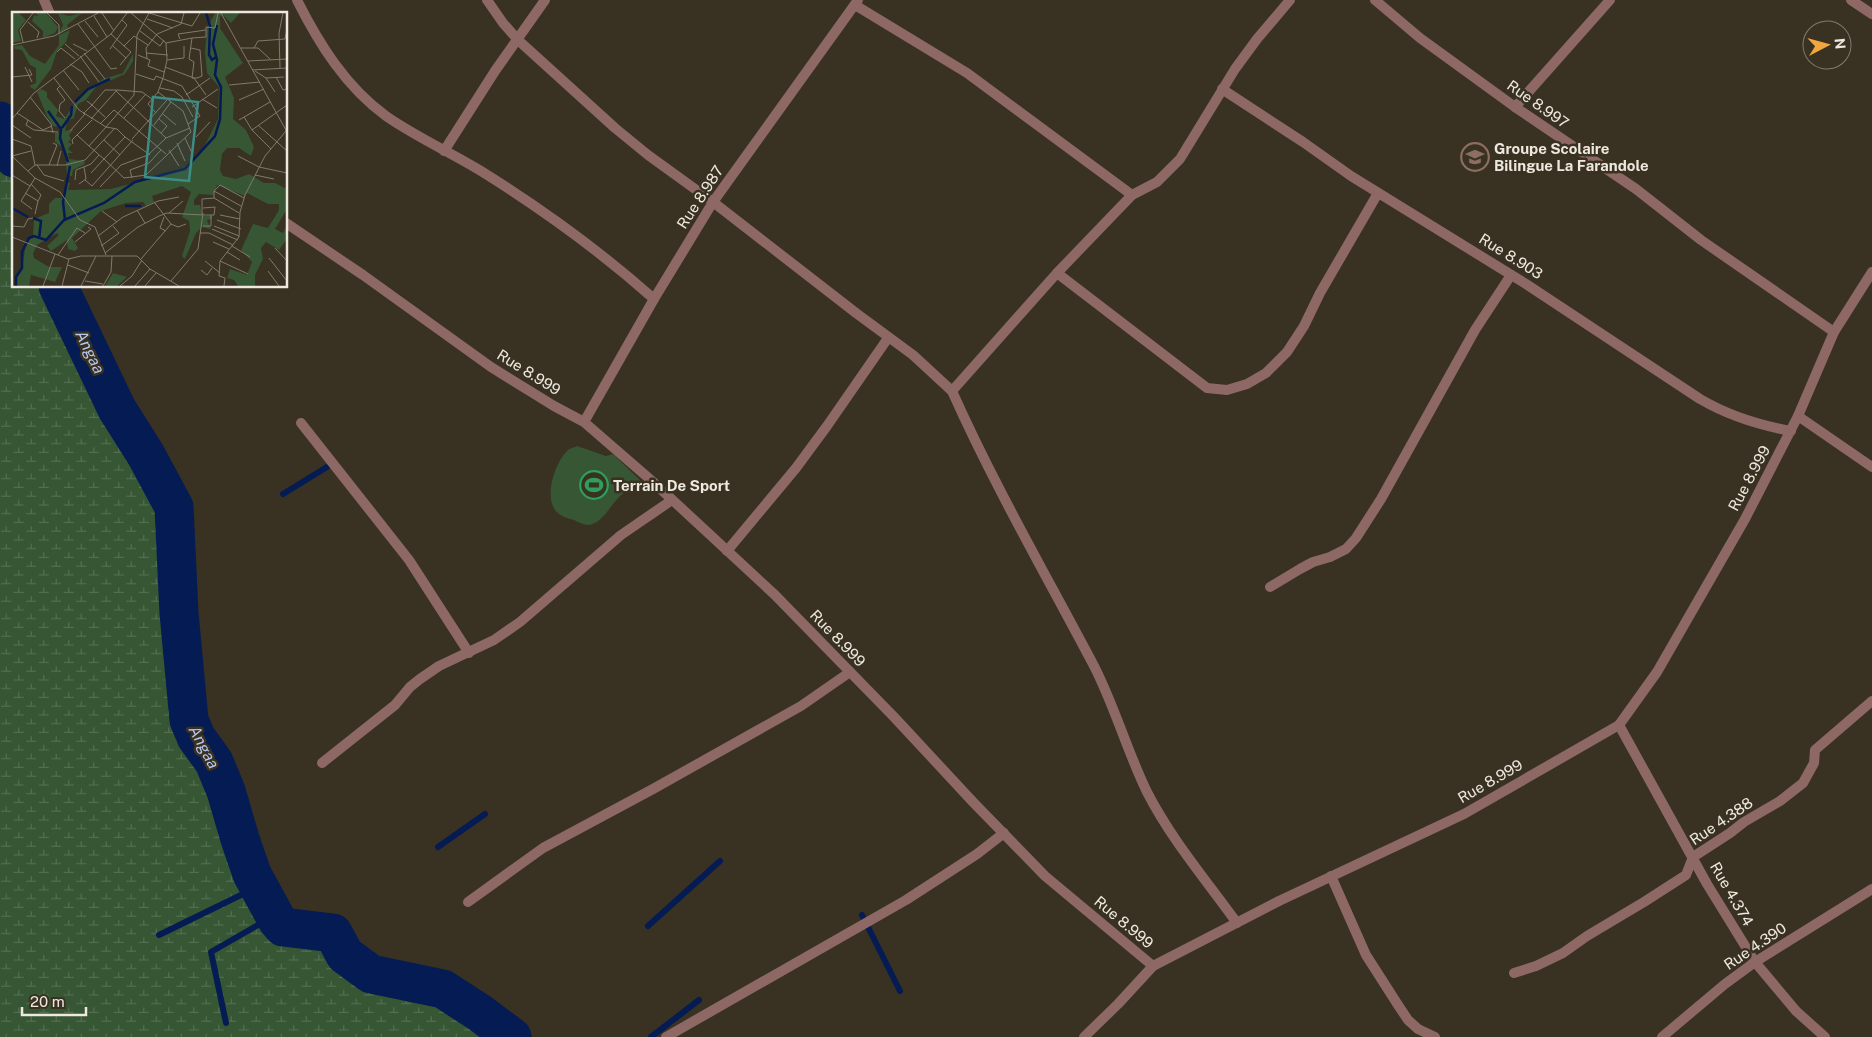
<svg xmlns="http://www.w3.org/2000/svg" width="1872" height="1037" font-family="'Public Sans',sans-serif">
<style>
.wetland{fill:url(#wetland-marsh)}
.garden{fill:#365634}
.lines{fill:none;stroke-linecap:round;stroke-linejoin:round}
.stream{stroke:#051b54;stroke-width:6}
.river{stroke:#051b54;stroke-width:39}
.street{stroke:#8d6864;stroke-width:10}
.labels{text-anchor:middle;dominant-baseline:central;stroke-width:5;stroke-linejoin:round;paint-order:stroke}
.street-label{font-size:15px;fill:#eee8df;stroke:#393121}
.poi-label{font-size:15px;font-weight:bold;fill:#eee8df;stroke:#393121;text-anchor:start}
.water-label{font-size:16px;font-style:italic;fill:#b7c9ee;stroke:#393121}
.inset-river{fill:none;stroke:#051b54;stroke-width:2.5}
.inset-road{fill:none;stroke:#817a6d;stroke-width:1}
.view{fill:#3c8d85;fill-opacity:0.15;stroke:#3c8d85;stroke-width:2.5}
.inset-edge{fill:none;stroke:#eee8df;stroke-width:2.5}
</style>
<defs>
<pattern id="wetland-marsh" width="20" height="14" patternUnits="userSpaceOnUse" patternTransform="scale(1.25)"><rect width="20" height="14" fill="#365634"/><path d="M1 5h8M5 5V1M11 12h8M15 12V8" fill="none" stroke="#536e51"/></pattern>
</defs>
<rect width="100%" height="100%" fill="#393121"/>
<polygon class="wetland" points="0,121 14,158 14,286 58,286 117,409 146,455 174,507 179,613 189,720 196,737 214,762 226,791 240,839 252,874 277,920 283,927 333,933 345,955 371,974 443,989 480,1013 512,1037 0,1037"/>
<path class="garden" d="M577 446 606 456 613 454 646 486C615 483 609 524 588 525 584 525 578 522 574 520 569 519 563 517 559 514 542 502 554 464 567 451 569 448 573 448 577 446Z"/>
<g class="lines">
<g class="stream">
<polyline points="283,494 327,467"/>
<polyline points="438,847 485,814"/>
<polyline points="862,915 900,991"/>
<polyline points="648,926 720,861"/>
<polyline points="159,935 243,894"/>
<polyline points="226,1023 211,952 258,925"/>
<polyline points="651,1037 699,1000"/>
</g>
<g class="river">
<polyline points="0,121 14,158"/>
<polyline points="58,286 117,409 146,455 174,507 179,613 189,720 196,737 214,762 226,791 240,839 252,874 277,920 283,927 333,933 345,955 371,974 443,989 480,1013 512,1037"/>
</g>
<g class="street">
<polyline points="44,0 50,14"/>
<path d="M297 0C319 44 346 87 386 116 416 137 450 152 481 171 542 209 600 251 654 299"/>
<polyline points="487,0 503,23 518,40 615,128 648,155 713,202 856,313 913,355 952,391 1057,273 1132,195 1157,182 1180,159 1235,69 1257,39 1290,0"/>
<polyline points="1375,0 1420,38 1515,107 1636,189 1701,240 1834,332"/>
<polyline points="1851,0 1872,14"/>
<polyline points="855,5 967,73 1132,195"/>
<path d="M1222 89 1303 142 1351 176 1526 284 1700 399C1729 416 1758 425 1791 431"/>
<polyline points="1515,107 1610,0"/>
<polyline points="444,151 495,71 545,0"/>
<polyline points="286,223 363,275 491,367 554,406 584,422 652,481 775,595 895,718 973,802 1045,876 1153,966 1279,901 1464,814 1619,725 1657,672 1745,519 1798,416 1834,332 1872,272"/>
<polyline points="1057,273 1207,388 1227,390 1247,384 1266,373 1287,352 1304,326 1320,293 1378,193"/>
<path d="M952 391C994 485 1046 575 1094 666 1115 707 1127 751 1147 792 1171 839 1206 880 1237 923"/>
<polyline points="1798,416 1872,467"/>
<polyline points="584,422 654,299 713,202 858,0"/>
<polyline points="301,423 409,560 469,653"/>
<polyline points="727,551 796,468 827,426 888,338"/>
<polyline points="1270,587 1300,569 1313,562 1330,557 1346,549 1356,538 1381,499 1475,330 1511,275"/>
<polyline points="1619,725 1707,884 1755,962 1796,1011 1825,1037"/>
<polyline points="322,763 395,705 410,687 420,679 439,666 494,640 520,622 621,535 672,500"/>
<polyline points="1331,876 1366,955 1398,1005 1408,1020 1418,1029 1435,1037"/>
<polyline points="468,902 543,848 653,789 801,706 850,672"/>
<polyline points="1514,973 1536,966 1563,953 1587,936 1644,902 1686,875 1693,857 1730,833 1744,822 1780,801 1803,783 1814,763 1815,750 1872,701"/>
<polyline points="666,1037 906,900 977,854 1004,833"/>
<polyline points="1084,1037 1118,1004 1153,966"/>
<polyline points="1662,1037 1725,984 1755,962 1872,889"/>
</g>
</g>
<defs>
<symbol id="school-ring" viewBox="-11 -11 22 22"><circle r="9.5" fill="#393121" stroke="#8d6e63" stroke-width="1.5"/><path d="M0-5L7-2L0 1L-7-2ZM-4 1L0 2.5L4 1V4Q0 6-4 4Z" fill="#8d6e63"/></symbol>
<symbol id="stadium-ring" viewBox="-11 -11 22 22"><circle r="9.5" fill="#393121" stroke="#2e9e5b" stroke-width="1.5"/><path d="M0-5a6.5 5 0 1 0 0 10a6.5 5 0 1 0 0-10ZM-3.5-1.8h7v3.6h-7Z" fill="#2e9e5b"/></symbol>
</defs>
<g fill-rule="evenodd">
<use href="#school-ring" x="1459" y="141" width="32" height="32"/>
<use href="#stadium-ring" x="578" y="469" width="32" height="32"/>
</g>
<g class="labels">
<g class="street-label">
<text transform="translate(1538 104) rotate(35)">Rue 8.997</text>
<text transform="translate(700 197) rotate(-57)">Rue 8.987</text>
<text transform="translate(1511 256) rotate(32)">Rue 8.903</text>
<text transform="translate(529 372) rotate(32)">Rue 8.999</text>
<text transform="translate(1749 478) rotate(-62)">Rue 8.999</text>
<text transform="translate(838 638) rotate(46)">Rue 8.999</text>
<text transform="translate(1490 781) rotate(-30)">Rue 8.999</text>
<text transform="translate(1721 821) rotate(-34)">Rue 4.388</text>
<text transform="translate(1732 894) rotate(60)">Rue 4.374</text>
<text transform="translate(1124 922) rotate(40)">Rue 8.999</text>
<text transform="translate(1755 946) rotate(-34)">Rue 4.390</text>
</g>
<g class="poi-label">
<text x="1494" y="148">Groupe Scolaire<tspan x="1494" dy="17">Bilingue La Farandole</tspan></text>
<text x="613" y="485">Terrain De Sport</text>
</g>
<g class="water-label">
<text transform="translate(90 352) rotate(64)">Angaa</text>
<text transform="translate(204 747) rotate(62)">Angaa</text>
</g>
</g>
<g transform="translate(12 12)">
<rect width="275" height="275" fill="#393121"/>
<path d="M24 1H34L46 15 43 21 31 26V19L20 9 22 3 26 4Z" fill="#365634"/>
<path d="M0 1H7L14 8 6 18 9 29 0 31ZM46 1 57 4 70 1 55 13 56 16 47 21 51 13ZM203 1H228L219 11 211 3 208 4V16L231 51 213 65 222 86 221 107 234 118 242 135 239 144 227 136H215L210 142 208 158 211 164 224 167 237 162 252 171H263L275 177V197L263 217 271 221 275 213V227L267 238 254 230 249 236 251 247 243 263V274H226L222 268 215 266 218 257 235 263 240 250 229 238 241 212 256 216 267 198V192H256L235 181 233 184 205 173 201 183 187 182 182 188V193H188L190 204H200V207L195 208 199 217 190 215 184 221 173 247 170 244 178 219 177 209 170 205 179 180 170 174 140 184 142 190 134 194 131 190 114 191 89 199 60 226 66 236 63 239 56 237 55 228 39 239 35 234 47 223 45 221 25 233 21 242 22 246 37 255H50L43 270 19 263 17 274H4L3 267 10 256 14 231 21 224 22 207 37 201V192L43 186H53V170L58 171 56 178 99 177 171 158 190 139 206 107 207 75 195 61 193 40 195 16ZM58 18 54 30 45 39 39 57 23 78 17 74 24 71V56L18 53 10 38 3 37 2 34 10 33 18 44 33 52 47 33V23ZM121 42V49L113 62 84 75 74 88 66 92 62 106 55 109 53 119 62 117 57 123 59 127 56 130 60 132 56 137 61 141H56L57 147 72 149 73 152 61 158 60 164 55 163 53 137 43 130V121L48 120 47 115 41 114 35 104 25 80 29 77 35 80V85L46 98 44 104 52 107 69 83 91 67 111 61ZM101 261 115 265 105 274H93Z" fill="#365634"/>
<path class="inset-river" d="M194 1 198 14 197 43 200 48 204 45M63 90 76 77 98 67M36 99 49 117 48 126 56 150M50 116 59 103 60 94M113 194H129M0 196 16 205M21 206 29 209 27 227M53 208 51 190 58 154M4 274V265L10 256V240L17 226 22 224 34 228 52 208 92 191 123 170 173 157 203 124 208 107 209 75 203 63 205 48 201 32 205 13"/>
<path class="inset-road" d="M35 1 47 13V22M90 1 102 19M119 1 154 31 155 48 151 66 146 80 136 92 144 101M137 1 180 14M209 1 275 120M82 4 95 25M135 7 161 16M73 9 86 25M16 10 27 20 25 26M66 12 99 57 105 56M180 14 188 1M128 19 148 34 152 28M99 22 112 34 122 24 136 33M145 22 169 12 172 1M180 26 194 25V15L203 16 206 1M168 27 166 22 194 18M11 30 8 18 21 1M154 31 180 26 177 47 182 50 180 66H185L190 64 188 38 179 36M53 32 67 44M61 32 75 39M0 33 42 24 86 1M101 34 114 46M229 36H246L258 47M242 36 246 29 273 27 275 17M98 37 115 13 110 8M45 40 49 36 63 47M72 41 93 67M134 41 156 43M126 43 138 48 136 54 152 60M68 44 87 70M135 47 134 36 145 22M155 48 172 46V34M236 49 275 47M58 52 70 60 77 71M108 53 119 40 112 34M13 55 20 70M153 55 182 66 194 83M268 56 267 21 271 1M51 58 67 78M240 58 275 56M243 59 254 66 272 65M124 62 142 68 144 64 170 74 188 104 176 112M0 65 20 63 17 57M264 65 271 78 275 77M42 66 67 98 94 115 122 83 125 23 137 1M254 66 263 80M217 73 248 70M48 74 45 77 53 88 48 92 47 99 53 106M148 76 162 79 170 85 181 105M174 83 198 66M18 85 39 112 41 121M190 87 205 96M227 88 252 77M75 89 80 93 93 78H105M180 95 206 77M5 101 16 108 14 113 22 118 46 120M71 102 80 93 93 105M151 102 164 113M232 105 240 118M112 106 134 82M0 107 22 81 99 22 115 1M79 107 105 78 130 80 140 87M147 107 155 114 149 121M16 108 31 118 40 114M227 108 258 90M88 112 102 98 154 142M0 113 19 126M142 113 159 90M246 113 275 139M94 115 105 117 113 125 92 147 77 134ZM58 119 73 102M65 123 77 134M113 125 138 143M184 125 198 110M154 126 178 116M173 126 180 141M0 127 19 134 23 153M120 127 155 88M92 128 108 143M165 131 173 149M61 132 60 128 80 108M259 137 240 118 275 93M157 138 167 154M0 144 23 166 9 189 20 197M0 144 19 139M226 144 247 155 275 161M25 153 32 163 52 169M37 153 45 133 41 131M45 154 49 139M16 159 23 153H53L73 148 103 116M79 161 92 147 112 166 134 163 179 120 171 99 146 80M0 163 18 174M243 163 262 167M23 166 48 180 68 208 83 215 94 243M120 166 118 158 137 151 149 138M63 168 64 158 79 152 87 143M73 168 80 174 121 128M19 172 29 183 26 189M67 172 74 167 72 155M88 175 109 153 136 143 154 126 104 79M202 179 229 194M13 181 26 189 23 202M202 186V179L208 173 232 186M191 196 203 195 202 203H191M125 198 133 211M90 199 105 210M157 201 171 189M208 203 228 207M152 205 148 216 154 219M205 208 229 217M159 212 166 215 174 212M0 214 12 215 16 207 21 206M191 214H199V203M202 214 227 224M200 217 226 228M188 221H197L221 233M86 224 111 205 146 189 167 185M0 225 56 247 69 244H125L138 257 167 274M63 230 79 217 76 215M201 230 217 237M89 234 107 221 101 214M220 234 238 245M263 236 275 249M215 240 228 248M93 241 126 215 147 204 155 201 190 203V187L202 186 227 201M46 243 65 216 73 221M257 246 275 269M129 247 159 212 143 191M193 249 208 261M208 249 236 262M56 253 77 261M189 258 195 263 200 256M256 259 267 274M73 269 91 272M159 269 186 237 191 201M31 274 43 242M50 274 57 247M69 274 84 244M91 274 99 260 100 244M108 274 120 264 130 248M123 274 138 257M133 274 144 261M212 274 213 266 207 264 208 249 227 225 228 200 233 183 253 144 274 119"/>
<path class="view" d="M141 85 186 90 177 169 133 165Z"/>
<rect width="275" height="275" class="inset-edge"/>
</g>
<g transform="translate(1827 45) rotate(84)"><circle r="24" fill="#393121" stroke="#817a6d"/>
<path d="M0-4L9 19L0 12L-9 19Z" fill="#efa73e"/>
<text y="-8" font-size="14" font-weight="bold" text-anchor="middle" fill="#eee8df">N</text>
</g>
<path d="M22 1007v8h64v-8" fill="none" stroke="#eee8df" stroke-width="2.5"/>
<text x="30" y="1007" font-size="15" fill="#eee8df" stroke="#393121" stroke-width="4" paint-order="stroke">20 m</text>
</svg>
